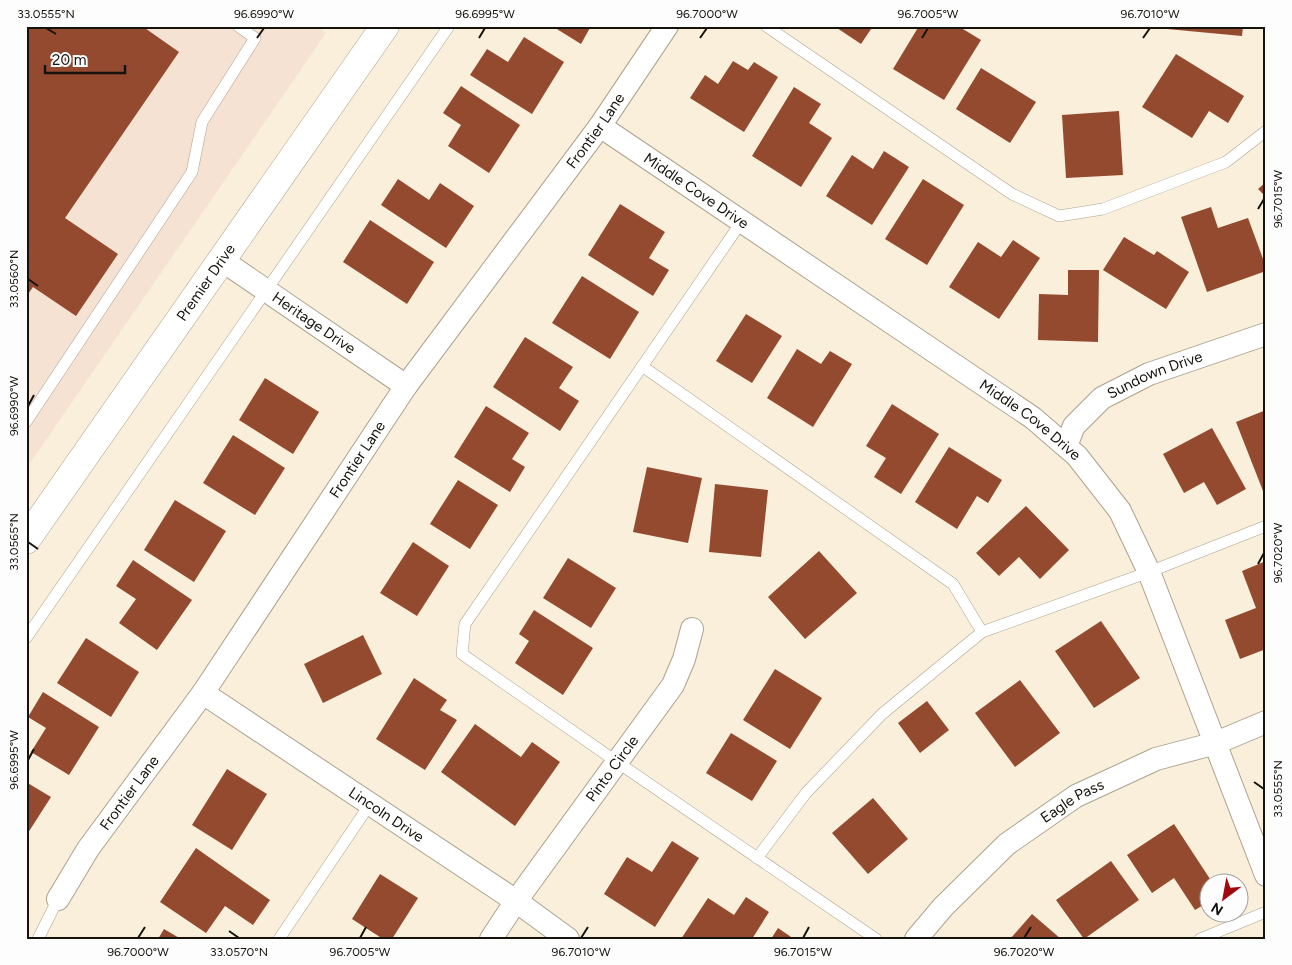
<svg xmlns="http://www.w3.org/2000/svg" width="1292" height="965" font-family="Figtree,sans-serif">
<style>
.commercial{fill:#f6e2d3}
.building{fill:#944a2f}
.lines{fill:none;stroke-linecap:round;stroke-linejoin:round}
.service-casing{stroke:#aca28f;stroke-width:12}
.minor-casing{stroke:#aca28f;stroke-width:24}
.tertiary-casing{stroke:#aca28f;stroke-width:29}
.service{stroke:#fff;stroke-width:11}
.minor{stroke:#fff;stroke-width:22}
.tertiary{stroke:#fff;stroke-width:28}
.ticks{fill:none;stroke:#16130c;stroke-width:2}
.labels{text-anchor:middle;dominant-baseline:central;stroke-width:5;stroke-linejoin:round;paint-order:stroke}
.street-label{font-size:15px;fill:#16130c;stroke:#fdfdfd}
.neatline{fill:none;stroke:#16130c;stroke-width:2}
.ticks-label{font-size:12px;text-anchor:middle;fill:#16130c}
</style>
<rect width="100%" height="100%" fill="#f9efda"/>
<polygon class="commercial" points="26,26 315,26 326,33 26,469"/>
<g class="building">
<polygon points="26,26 142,26 179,52 65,218 118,254 76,316 33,287 26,297"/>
<polygon points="552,26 591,26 581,44"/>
<polygon points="834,26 873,26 861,44"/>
<polygon points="919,26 958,26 981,40 944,100 893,69"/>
<polygon points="1168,26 1243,26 1242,36 1167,29"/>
<polygon points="524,37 564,62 532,114 470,75 487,49 508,62"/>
<polygon points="1176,54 1244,96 1228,123 1209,111 1192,138 1142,107"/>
<polygon points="733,61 748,70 754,62 778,77 744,132 690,98 705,75 718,84"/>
<polygon points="981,68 1036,102 1010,143 956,109"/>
<polygon points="461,86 520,125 489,173 448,146 461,125 443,113"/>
<polygon points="794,87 821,104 809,123 832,138 801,187 752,156"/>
<polygon points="1119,111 1123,175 1066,178 1062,115"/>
<polygon points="884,151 909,167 872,225 826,196 852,155 873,169"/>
<polygon points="398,179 429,200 440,183 474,206 446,248 381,205"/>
<polygon points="923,179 964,205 927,265 885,239"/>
<polygon points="1266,182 1266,197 1258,189"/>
<polygon points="620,204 665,232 649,258 669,270 653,296 588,255"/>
<polygon points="1211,207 1218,228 1248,218 1266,267 1266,271 1207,292 1181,217"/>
<polygon points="370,220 434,262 407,304 343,262"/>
<polygon points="1124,237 1154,255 1157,251 1189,272 1166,309 1103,270"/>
<polygon points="1013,240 1040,258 999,319 949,287 978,242 1001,257"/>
<polygon points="1068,270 1099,270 1098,342 1038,340 1039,294 1068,295"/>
<polygon points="582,276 639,312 610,359 552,323"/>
<polygon points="746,314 782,336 752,383 716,361"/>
<polygon points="525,337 573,367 559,388 579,401 560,431 493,387"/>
<polygon points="797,349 821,364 830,351 852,364 813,427 767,398"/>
<polygon points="265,378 319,412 293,454 239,420"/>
<polygon points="892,404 939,434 901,494 874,477 886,458 866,446"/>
<polygon points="486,406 529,433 512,459 525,467 510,492 454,457"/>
<polygon points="1266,410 1266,490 1263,491 1236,422"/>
<polygon points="1212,428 1246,489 1217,505 1204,482 1184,493 1163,454"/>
<polygon points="233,435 285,468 255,515 203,483"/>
<polygon points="949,447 1002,480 988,503 977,496 957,529 915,502"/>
<polygon points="647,467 702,478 688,543 633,532"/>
<polygon points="458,480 498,505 470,549 430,524"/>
<polygon points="715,484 768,490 761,557 709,552"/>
<polygon points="175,500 226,531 194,582 144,550"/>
<polygon points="1026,506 1069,550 1040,579 1019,557 999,576 976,553"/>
<polygon points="413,542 449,566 417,616 380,593"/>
<polygon points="819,551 857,593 805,639 768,597"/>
<polygon points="568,558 616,588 591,628 543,598"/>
<polygon points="133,560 192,600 157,650 119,623 136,599 116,586"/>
<polygon points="1266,561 1266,649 1240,659 1225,620 1256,608 1242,571"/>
<polygon points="534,610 593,648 563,695 515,663 529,641 519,634"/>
<polygon points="1101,621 1140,678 1094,708 1055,651"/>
<polygon points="363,635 382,674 323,703 304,664"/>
<polygon points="86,638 139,672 111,717 57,683"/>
<polygon points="775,669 822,698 790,749 743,720"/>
<polygon points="414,678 447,700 440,710 457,720 425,770 376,739"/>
<polygon points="1020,680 1060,733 1015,767 975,713"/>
<polygon points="43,692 99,727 69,775 31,752 46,728 28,717"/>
<polygon points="927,701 949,730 920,753 898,723"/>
<polygon points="475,724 521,757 532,742 560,762 515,826 441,772"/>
<polygon points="731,733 777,761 752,801 706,773"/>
<polygon points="227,769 267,794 232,850 192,825"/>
<polygon points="26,782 51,797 26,836"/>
<polygon points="873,798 908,839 868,874 832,833"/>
<polygon points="1174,824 1212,882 1210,882 1210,901 1195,910 1174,878 1152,893 1127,855"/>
<polygon points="672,841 699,858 655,927 604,894 627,857 652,872"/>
<polygon points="196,848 270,900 253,925 225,906 206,933 160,902"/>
<polygon points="1111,861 1139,900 1084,939 1056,900"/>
<polygon points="380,874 418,898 392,939 383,939 352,919"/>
<polygon points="746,897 769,912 752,939 681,939 708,898 734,915"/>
<polygon points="1032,914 1061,939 1010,939"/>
<polygon points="778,928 794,939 771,939"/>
<polygon points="164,929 181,939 158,939"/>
</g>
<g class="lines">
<defs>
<g id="service">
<polyline points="766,26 1012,194 1059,216 1103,209 1226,162 1266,131"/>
<polyline points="742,221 465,624 462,654 617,762 876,939"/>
<polyline points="642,366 953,584 982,632"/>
<polyline points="26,422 192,172 202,122 255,38 238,26"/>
<polyline points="26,638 449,26"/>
<polyline points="757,858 806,793 882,714 982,632 1149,572 1266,526"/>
<polyline points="38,939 58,899"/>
<polyline points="279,939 370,804"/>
<polyline points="1200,939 1266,912"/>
</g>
<g id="minor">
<path id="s1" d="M600 126 1033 418 1077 456 1120 511 1149 572 1266 875"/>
<path id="s2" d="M223 261 406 386"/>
<path id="s3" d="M1066 446 1074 426 1102 398 1149 374 1266 334"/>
<path id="s4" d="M203 693 516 901 568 939"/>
<path id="s5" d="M58 899 88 849 203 693 406 386 600 126 667 26"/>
<path id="s6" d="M491 939 516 901 673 685 684 659 692 629"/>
<path id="s7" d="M916 939 943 907 1007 844 1076 796 1156 759 1216 743 1266 722"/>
</g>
<g id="tertiary">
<path id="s8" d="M26 540 385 26"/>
</g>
</defs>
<use href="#service" class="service-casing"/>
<use href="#minor" class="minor-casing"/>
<use href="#tertiary" class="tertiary-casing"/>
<use href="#service" class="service"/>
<use href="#minor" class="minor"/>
<use href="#tertiary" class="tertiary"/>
</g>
<path class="ticks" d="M46 28 56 34M257 38 264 28M479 38 485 28M700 38 707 28M922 38 928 28M1143 38 1150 28M1258 209 1264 199M28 279 38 286M28 406 34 395M28 542 38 549M1258 564 1264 553M28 760 34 749M1254 782 1264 789M229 931 239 938M138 938 145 927M360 938 366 927M581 938 588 927M803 938 809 927M1024 938 1031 927"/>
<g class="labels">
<g class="street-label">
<text stroke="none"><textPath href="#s5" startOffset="938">Frontier Lane</textPath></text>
<text stroke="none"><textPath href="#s1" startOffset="116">Middle Cove Drive</textPath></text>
<text stroke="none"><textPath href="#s8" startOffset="314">Premier Drive</textPath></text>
<text stroke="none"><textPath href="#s2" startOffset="110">Heritage Drive</textPath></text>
<text stroke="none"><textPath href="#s3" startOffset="119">Sundown Drive</textPath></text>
<text stroke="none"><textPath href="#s1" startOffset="521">Middle Cove Drive</textPath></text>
<text stroke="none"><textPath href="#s5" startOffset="532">Frontier Lane</textPath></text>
<text stroke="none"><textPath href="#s6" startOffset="209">Pinto Circle</textPath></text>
<text stroke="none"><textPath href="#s5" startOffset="128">Frontier Lane</textPath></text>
<text stroke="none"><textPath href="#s7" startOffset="210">Eagle Pass</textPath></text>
<text stroke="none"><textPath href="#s4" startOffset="220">Lincoln Drive</textPath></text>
</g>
</g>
<rect width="1292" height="965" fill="none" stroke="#fdfdfd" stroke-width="55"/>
<g transform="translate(1224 898) rotate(212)"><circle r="24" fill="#fdfdfd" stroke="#a19f9d"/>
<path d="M0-4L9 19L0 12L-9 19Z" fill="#a2080f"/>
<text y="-8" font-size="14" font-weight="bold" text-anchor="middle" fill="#16130c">N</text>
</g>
<path d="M45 65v8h80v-8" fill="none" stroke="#16130c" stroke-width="2.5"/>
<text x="52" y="65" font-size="15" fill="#16130c" stroke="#fdfdfd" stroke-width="4" paint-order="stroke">20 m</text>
<rect x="28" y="28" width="1236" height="910" class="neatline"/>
<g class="ticks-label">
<text x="46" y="18">33.0555°N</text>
<text x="264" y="18">96.6990°W</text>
<text x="485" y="18">96.6995°W</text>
<text x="707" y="18">96.7000°W</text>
<text x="928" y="18">96.7005°W</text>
<text x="1150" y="18">96.7010°W</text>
<text transform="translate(1278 199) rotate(-90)" y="4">96.7015°W</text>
<text transform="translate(14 279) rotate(-90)" y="4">33.0560°N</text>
<text transform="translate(14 406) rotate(-90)" y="4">96.6990°W</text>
<text transform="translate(14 542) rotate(-90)" y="4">33.0565°N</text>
<text transform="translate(1278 553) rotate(-90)" y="4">96.7020°W</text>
<text transform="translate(14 760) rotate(-90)" y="4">96.6995°W</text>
<text transform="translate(1278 789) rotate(-90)" y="4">33.0555°N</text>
<text x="138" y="956">96.7000°W</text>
<text x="239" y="956">33.0570°N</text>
<text x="360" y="956">96.7005°W</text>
<text x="581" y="956">96.7010°W</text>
<text x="803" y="956">96.7015°W</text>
<text x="1024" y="956">96.7020°W</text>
</g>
</svg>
